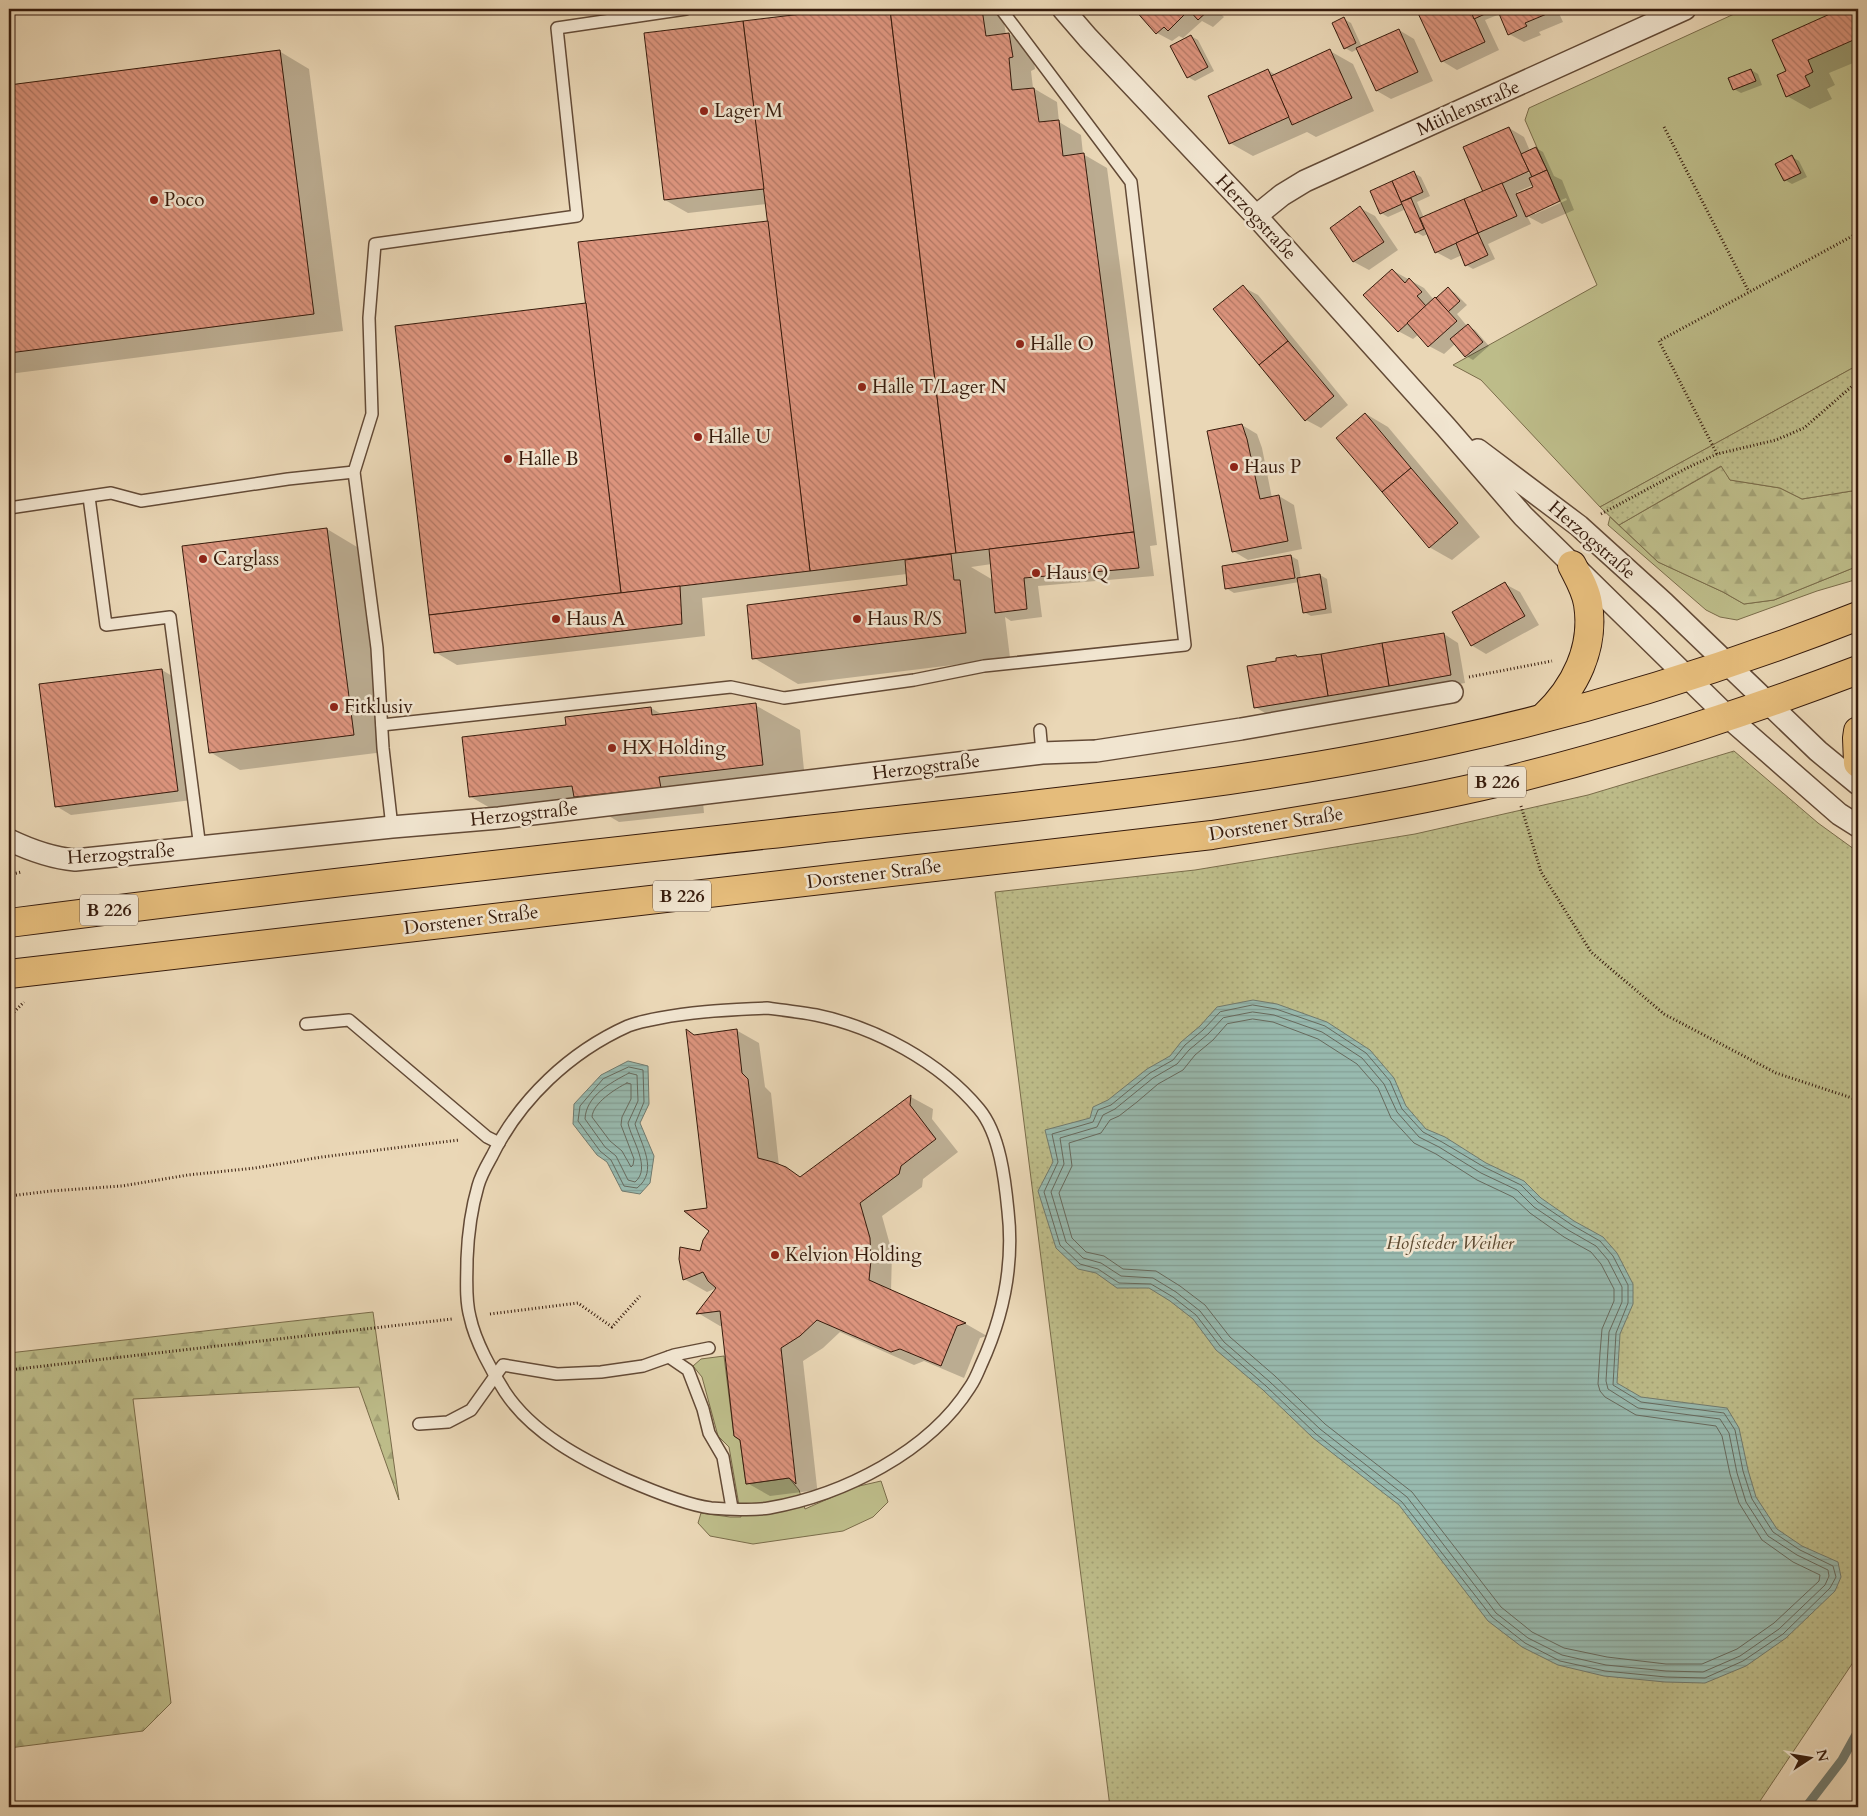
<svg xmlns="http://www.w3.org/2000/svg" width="1867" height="1816" font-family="Cardo,serif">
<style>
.green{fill:#bdbc89;stroke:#7a6c4a}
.forest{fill:url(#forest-firs);stroke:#7a6c4a}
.park{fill:url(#park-dots);stroke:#7a6c4a}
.water{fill:url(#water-rules);stroke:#717a6e}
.shadow{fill:#0003;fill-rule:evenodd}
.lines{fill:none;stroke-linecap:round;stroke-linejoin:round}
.shore{stroke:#676a5e;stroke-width:1}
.stream{stroke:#717a6e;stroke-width:9}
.building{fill:url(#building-back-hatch);stroke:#361b0c}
.service-casing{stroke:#634a36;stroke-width:14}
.minor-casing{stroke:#634a36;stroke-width:24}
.primary-casing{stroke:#361b0c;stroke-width:30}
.path{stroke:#361b0c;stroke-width:3;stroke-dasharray:1 2.5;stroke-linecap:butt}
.service{stroke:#f1e5d0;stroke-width:11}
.minor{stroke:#f1e5d0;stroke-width:21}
.primary{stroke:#e5bc7b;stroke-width:28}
.poi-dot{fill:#8f2418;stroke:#f1e5d0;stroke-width:2}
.labels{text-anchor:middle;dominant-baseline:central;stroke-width:5;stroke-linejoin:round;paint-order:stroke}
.shield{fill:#f1e5d0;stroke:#6e5847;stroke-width:1}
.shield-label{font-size:18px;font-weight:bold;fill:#361b0c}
.street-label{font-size:19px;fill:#361b0c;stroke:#f1e5d0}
.poi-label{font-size:19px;fill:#361b0c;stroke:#f1e5d0;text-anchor:start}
.park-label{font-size:19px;font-style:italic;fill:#5e4b32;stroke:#f1e5d0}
</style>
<defs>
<pattern id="forest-firs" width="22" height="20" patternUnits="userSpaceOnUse" patternTransform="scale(1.25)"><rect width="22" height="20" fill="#bdbc89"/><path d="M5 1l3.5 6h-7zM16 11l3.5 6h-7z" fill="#a3a175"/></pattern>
<pattern id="park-dots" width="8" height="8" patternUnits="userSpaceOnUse" patternTransform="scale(1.25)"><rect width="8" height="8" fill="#bdbc89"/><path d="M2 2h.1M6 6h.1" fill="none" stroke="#a3a175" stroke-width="1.8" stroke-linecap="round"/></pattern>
<pattern id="water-rules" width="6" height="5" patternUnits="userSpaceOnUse" patternTransform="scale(1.25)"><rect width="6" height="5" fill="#98baaf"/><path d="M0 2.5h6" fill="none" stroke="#849f95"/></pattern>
<pattern id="building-back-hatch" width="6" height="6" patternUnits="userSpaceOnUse" patternTransform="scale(1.25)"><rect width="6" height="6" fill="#dc947d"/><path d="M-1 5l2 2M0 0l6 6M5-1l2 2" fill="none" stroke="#b37865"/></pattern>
</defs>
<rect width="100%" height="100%" fill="#ead7b6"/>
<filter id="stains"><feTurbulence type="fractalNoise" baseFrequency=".004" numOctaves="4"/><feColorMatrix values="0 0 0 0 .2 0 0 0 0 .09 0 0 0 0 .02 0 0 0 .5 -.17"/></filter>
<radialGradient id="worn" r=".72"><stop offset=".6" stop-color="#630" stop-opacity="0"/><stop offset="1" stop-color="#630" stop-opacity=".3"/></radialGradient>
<g class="green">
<polygon points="1745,9 1858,9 1858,365 1600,507 1481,380 1453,365 1597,285 1525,120 1529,108"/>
<polygon points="1610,517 1658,562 1723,592 1744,604 1774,600 1858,566 1858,579 1817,591 1737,620 1720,617 1706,610 1608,525"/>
<polygon points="724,1356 734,1436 740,1440 746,1484 789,1478 799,1490 805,1509 855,1487 881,1481 888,1502 873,1517 843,1531 753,1544 710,1536 698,1523 701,1513 730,1517 741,1517 729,1447 718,1436 702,1377 693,1366 701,1359"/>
</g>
<g class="forest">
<polygon points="1722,466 1730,480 1780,488 1802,499 1858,490 1858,566 1774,600 1744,604 1723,592 1658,562 1619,525"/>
<polygon points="373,1312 399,1500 359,1387 133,1399 171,1703 143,1731 9,1748 9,1353"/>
</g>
<g class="park">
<polygon points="1858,365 1858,490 1802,499 1780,488 1730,480 1721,466 1619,525 1600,507"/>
<polygon points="1734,751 1818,823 1858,852 1858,1655 1756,1807 1110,1807 995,892 1195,870 1415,834 1588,795"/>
</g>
<g class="water">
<polygon points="1253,1000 1277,1004 1327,1022 1370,1050 1394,1078 1406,1106 1426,1129 1445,1137 1486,1163 1524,1181 1541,1198 1574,1221 1603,1237 1617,1253 1633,1284 1633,1304 1620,1334 1617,1383 1641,1397 1727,1408 1739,1428 1748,1470 1756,1497 1777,1529 1802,1546 1838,1562 1841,1577 1835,1591 1786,1638 1746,1666 1705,1683 1665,1682 1604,1676 1558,1665 1522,1647 1488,1621 1399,1505 1313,1438 1263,1390 1216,1350 1193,1319 1170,1301 1149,1288 1117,1288 1096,1273 1078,1269 1056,1248 1038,1191 1053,1162 1045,1130 1090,1118 1093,1107 1108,1100 1147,1069 1170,1056 1181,1042 1200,1026 1217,1007"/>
<polygon points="628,1061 648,1066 649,1104 640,1123 654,1156 650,1183 640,1194 622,1191 607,1162 597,1155 573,1124 574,1104 601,1075"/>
</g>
<g class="shadow">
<path d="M854 9H1002L1006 35 1009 34 1032 47 1035 69 1031 71 1033 88 1057 102 1059 122 1081 135 1083 154 1107 168 1157 545 1150 546 1154 576 1038 586 1042 617 1011 621 1005 617 1010 658 798 684 754 658 908 586 907 574 702 598 705 636 457 665 435 652 587 304 770 223 767 204 688 213 665 200 645 34ZM992 564 993 580 971 567Z"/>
<polygon points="1135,9 1216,9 1224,17 1213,27 1202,21 1183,38 1179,36 1172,41 1157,33"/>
<polygon points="1421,9 1557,9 1563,22 1539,32 1541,35 1524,42 1509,34 1500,14 1485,20 1499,50 1457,70 1442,61 1418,10"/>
<polygon points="1580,9 1601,9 1589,14"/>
<polygon points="1844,9 1858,9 1858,61 1829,73 1835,85 1827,89 1832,99 1810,109 1787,96 1787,71 1774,40"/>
<polygon points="1344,19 1351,23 1362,47 1399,30 1414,39 1433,81 1391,99 1377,91 1358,49 1352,52 1345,48"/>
<polygon points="1191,36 1198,40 1214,71 1195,81 1188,77"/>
<polygon points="279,51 309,69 343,331 9,374 9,86"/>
<polygon points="1330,51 1353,64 1374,111 1316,137 1307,132 1253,156 1230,143 1268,70 1276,75"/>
<polygon points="1751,70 1758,74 1762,85 1741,93 1734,89"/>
<path d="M1509 128 1524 137 1530 151 1536 148 1543 152 1554 176 1562 180 1574 210 1542 224 1527 216 1531 224 1488 244 1495 259 1473 269 1466 265 1462 255 1451 260 1436 252 1428 234 1423 236 1416 232 1406 209 1388 217 1381 213 1414 173 1421 177 1430 196 1417 202 1424 218 1484 191ZM1524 168 1530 171V174L1523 169ZM1533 185 1535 188 1518 195 1517 192ZM1566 198 1567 200 1535 214V211Z"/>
<polygon points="1792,157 1799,161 1807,177 1792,184 1785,180 1777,164"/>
<polygon points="1360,208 1375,216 1398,250 1369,270 1354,262 1331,228"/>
<polygon points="1392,270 1424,288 1434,300 1448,289 1455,293 1467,305 1457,314 1467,326 1475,330 1489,346 1473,360 1466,356 1455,344 1444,354 1429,346 1419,334 1413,339 1398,331"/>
<polygon points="1243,287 1258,295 1348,405 1321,428 1306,420"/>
<polygon points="1366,414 1388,427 1480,537 1452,560 1429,547"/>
<polygon points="1242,425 1257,434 1262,448 1272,498 1279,496 1294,505 1302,549 1248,560 1233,551"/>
<polygon points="327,529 357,547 384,752 240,770 210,752"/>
<polygon points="1291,556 1298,560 1301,578 1320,575 1327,579 1332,613 1311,616 1304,612 1299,582 1234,593 1226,588"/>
<polygon points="1505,584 1520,592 1539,625 1486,654 1471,645"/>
<polygon points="1444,634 1458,643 1465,683 1270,716 1255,707 1278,662 1296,656 1300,658"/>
<polygon points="162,670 177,679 192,800 71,815 56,806"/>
<polygon points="755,705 800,730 806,790 703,802 704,813 619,822 602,812 515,822 471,797 568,726 651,708 663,715"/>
<polygon points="736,1030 759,1043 765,1087 771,1093 779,1166 801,1177 911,1097 933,1109 932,1119 958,1152 923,1179 922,1187 882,1216 892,1252 891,1292 966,1324 987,1336 980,1338 964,1378 924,1361 914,1365 840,1332 823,1348 803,1361 818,1496 810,1491 770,1496 747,1483 723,1326 720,1326 698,1313 717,1288 707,1292 684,1279 701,1252 711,1231 694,1036"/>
</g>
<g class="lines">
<g class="shore">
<polygon points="1253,1005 1276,1009 1325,1026 1366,1053 1390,1081 1402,1109 1423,1132 1442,1142 1484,1167 1521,1185 1538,1202 1572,1225 1600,1241 1613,1256 1628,1285 1628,1303 1616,1333 1613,1385 1641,1402 1724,1413 1735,1430 1743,1471 1752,1499 1773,1532 1800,1550 1833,1566 1836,1577 1830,1588 1783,1634 1743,1661 1705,1678 1666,1677 1605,1671 1560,1661 1525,1643 1492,1617 1402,1502 1316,1434 1266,1386 1220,1346 1196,1315 1173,1297 1151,1284 1119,1283 1098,1269 1080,1264 1060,1245 1044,1192 1058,1162 1052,1134 1093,1122 1098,1110 1111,1105 1150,1073 1173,1060 1185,1045 1203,1030 1220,1012"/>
<polygon points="1253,1012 1274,1015 1322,1032 1362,1058 1384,1084 1397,1112 1419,1137 1439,1147 1481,1173 1517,1190 1534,1207 1568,1230 1596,1246 1608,1260 1622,1287 1622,1302 1609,1332 1606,1381 1608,1389 1638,1408 1720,1419 1729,1433 1737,1473 1746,1502 1768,1536 1797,1555 1828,1570 1829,1576 1825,1585 1779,1629 1740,1656 1703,1672 1666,1671 1606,1665 1562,1655 1528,1638 1496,1613 1407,1497 1320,1429 1270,1382 1224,1342 1200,1311 1176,1292 1153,1278 1121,1276 1101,1263 1083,1258 1066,1242 1051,1192 1064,1164 1060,1138 1097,1127 1103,1115 1115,1109 1153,1078 1177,1064 1189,1050 1208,1034 1223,1018"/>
<polygon points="1253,1019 1273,1022 1318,1039 1357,1064 1378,1088 1391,1118 1414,1143 1436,1154 1477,1180 1513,1197 1530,1213 1564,1237 1591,1252 1601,1264 1614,1289 1614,1301 1602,1329 1600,1353 1598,1384 1600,1391 1605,1397 1636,1415 1716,1426 1722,1436 1730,1474 1739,1503 1762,1540 1793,1562 1820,1575 1819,1581 1774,1623 1737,1649 1702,1664 1666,1664 1607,1657 1564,1648 1532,1632 1501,1607 1412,1492 1325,1424 1275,1376 1230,1337 1205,1305 1180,1286 1156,1271 1123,1269 1104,1256 1086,1252 1072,1238 1059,1193 1072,1166 1069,1143 1101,1133 1110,1120 1119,1116 1137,1102 1158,1084 1183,1070 1195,1055 1213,1040 1227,1024"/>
<path d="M629 1067 643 1070 644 1102 635 1124C641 1144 659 1171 637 1188L624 1186 611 1160 600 1151 578 1121 580 1106 603 1079Z"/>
<path d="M629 1073 637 1075 638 1101 628 1123C631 1139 652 1168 635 1182L628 1180 616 1156 605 1147 585 1119C586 1096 610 1083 629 1073Z"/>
<path d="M627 1083 631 1084V1099L622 1117 621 1125 634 1159 633 1165 631 1167 622 1151 610 1141 592 1117C593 1103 615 1089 627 1083Z"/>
</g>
<polyline class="stream" points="1806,1807 1842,1760 1858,1731"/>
</g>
<g class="building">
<polygon points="843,9 890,9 956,553 810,571 743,21"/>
<polygon points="890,9 982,9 986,36 1009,33 1013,57 1009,58 1012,90 1034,88 1039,122 1059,120 1063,156 1084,153 1134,532 956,553"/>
<polygon points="1134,9 1210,9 1198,20 1189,10 1168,31 1164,27 1156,34"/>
<polygon points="1416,9 1470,9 1485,42 1441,62"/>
<polygon points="1470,9 1483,9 1485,14 1474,19"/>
<polygon points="1497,9 1547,9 1549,13 1525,23 1527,26 1508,35"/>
<polygon points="1841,9 1858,9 1858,38 1808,60 1813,72 1805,76 1810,86 1786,97 1777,75 1786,71 1772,40"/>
<polygon points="1344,17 1356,43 1344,49 1332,23"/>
<polygon points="743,21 764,189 664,200 644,33"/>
<polygon points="1399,29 1418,72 1376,91 1356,48"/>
<polygon points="1191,35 1208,67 1187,78 1170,46"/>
<polygon points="1330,49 1352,98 1292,125 1271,76"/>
<polygon points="280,50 314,314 9,353 9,85"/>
<polygon points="1268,69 1289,117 1229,144 1208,96"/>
<polygon points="1751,69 1756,81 1733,90 1728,78"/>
<polygon points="1509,127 1529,171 1483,192 1463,147"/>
<polygon points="1536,147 1547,170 1532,177 1521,154"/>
<polygon points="1792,155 1801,173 1784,181 1775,164"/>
<polygon points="1547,170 1560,201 1526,217 1516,194 1533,187 1529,178"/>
<polygon points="1414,171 1423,192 1401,202 1392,181"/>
<polygon points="1392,181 1402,204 1380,214 1370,191"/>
<polygon points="1502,183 1517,216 1478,233 1464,199"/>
<polygon points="1411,198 1424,229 1415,233 1401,202"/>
<polygon points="1464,199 1478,233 1435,253 1420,218"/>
<polygon points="1360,206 1384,242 1353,262 1330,228"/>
<polygon points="768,221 810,571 621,593 578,242"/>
<polygon points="1478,233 1488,255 1465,266 1456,243"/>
<polygon points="1392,269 1405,283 1409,278 1422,292 1417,296 1426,306 1398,332 1363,295"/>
<polygon points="1243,285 1288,341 1259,365 1213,309"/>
<polygon points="1448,287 1460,301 1448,312 1436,298"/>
<polygon points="1435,297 1457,321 1428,347 1407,323"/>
<polygon points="586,303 621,593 429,615 395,326"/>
<polygon points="1468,324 1483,342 1465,357 1450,339"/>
<polygon points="1288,341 1334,396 1305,421 1259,365"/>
<polygon points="1365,413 1411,468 1382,492 1336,438"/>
<polygon points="1242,424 1247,439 1260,499 1279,495 1288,541 1232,552 1207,431"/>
<polygon points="1411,468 1458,523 1429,548 1382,492"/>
<polygon points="327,528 354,735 209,753 182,546"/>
<polygon points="1134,532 1139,568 1024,578 1027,609 995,613 989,549"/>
<polygon points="951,554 954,580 960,580 966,633 752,659 747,605 907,585 905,560"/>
<polygon points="1291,555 1295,578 1225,589 1222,566"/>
<polygon points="1320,574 1326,609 1303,613 1297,578"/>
<polygon points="1505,582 1525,616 1471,646 1452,612"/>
<polygon points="680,586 682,624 434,653 429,615"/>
<polygon points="1444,633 1451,675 1389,686 1382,643"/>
<polygon points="1382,643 1389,686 1328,696 1321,654"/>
<polygon points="1321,654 1328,696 1254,708 1247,666 1276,661 1276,658 1296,655 1297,657"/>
<polygon points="162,669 178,791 55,807 39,684"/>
<polygon points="756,703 763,765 659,777 661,788 574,797 572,786 469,797 462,737 566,725 565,717 651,707 652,715"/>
<polygon points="686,1029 694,1035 737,1029 742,1073 748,1079 758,1158 773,1162 786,1167 800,1177 911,1095 910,1105 936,1139 901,1166 899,1174 860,1203 870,1238 871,1260 869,1280 966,1323 957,1326 941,1366 900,1349 891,1352 817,1320 800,1336 781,1348 796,1484 789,1478 746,1484 740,1440 734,1436 720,1311 696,1314 716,1288 708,1281 703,1272 683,1280 679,1259 680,1247 700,1251 703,1240 709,1231 684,1211 707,1208"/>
</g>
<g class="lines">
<defs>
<g id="service">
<polyline points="89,497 106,625 170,617 200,848"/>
<polyline points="9,508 111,493 141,501 288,479 354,472"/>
<polyline points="382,725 731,687 784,698 914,680 984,666 1185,645 1131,182 1001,9"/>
<polyline points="1040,730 1042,753"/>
<polyline points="392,827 383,748 377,648 354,472 372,414 369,318 375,244 577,216 557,28 686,9"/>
<path d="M767 1008C783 1010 800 1012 816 1015 875 1027 940 1062 979 1109 1000 1134 1005 1180 1008 1211 1014 1264 1003 1317 981 1365 978 1372 975 1380 970 1387 929 1452 843 1495 769 1508 751 1511 729 1509 711 1508 686 1505 648 1489 625 1479 581 1459 532 1433 505 1392 492 1372 475 1341 470 1317 465 1299 467 1278 467 1259 468 1234 471 1210 478 1186 481 1175 487 1165 492 1156 520 1099 570 1052 628 1026 638 1022 649 1020 660 1018 695 1011 731 1010 767 1008Z"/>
<polyline points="306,1024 349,1020 487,1137 499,1143"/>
<polyline points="669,1357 688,1370 703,1409 709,1433 723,1457 732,1508"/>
<polyline points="419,1424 448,1422 471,1410 503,1365 557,1374 601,1372 643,1366 674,1355 709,1348"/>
</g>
<g id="minor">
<polyline points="1063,9 1088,38 1256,216 1446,427 1523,516 1728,717 1839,814 1858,826"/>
<polyline points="1256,216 1282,195 1305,181 1685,9"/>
<polyline points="1478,450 1579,526 1664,603 1818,751 1858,784"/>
<path d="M9 840C30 850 51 858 75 860L392 827 499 818 1042 753 1096 751 1241 729 1452 692"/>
</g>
<g id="primary">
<path d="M1544 717C1575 688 1595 648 1588 604 1586 590 1578 577 1572 565"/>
<polyline points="1858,731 1857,738 1858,763"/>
<path d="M9 923C277 888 547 859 816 829 1028 805 1243 786 1452 740 1591 710 1726 668 1858 616"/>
<path d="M9 974 1212 835C1312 819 1414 803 1513 779 1630 750 1745 713 1858 670"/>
</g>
</defs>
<use href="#service" class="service-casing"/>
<use href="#minor" class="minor-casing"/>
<use href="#primary" class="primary-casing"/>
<g class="path">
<polyline points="1664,127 1749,292"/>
<polyline points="1717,454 1659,341 1858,233"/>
<polyline points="1601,514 1685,469 1717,454 1776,440 1804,428 1858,381"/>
<polyline points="1469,677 1552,661"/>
<polyline points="1521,806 1541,872 1591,952 1664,1014 1776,1073 1858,1100"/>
<polyline points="9,875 21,872"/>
<polyline points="9,1017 24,1002"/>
<polyline points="9,1196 51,1191 122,1186 188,1175 255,1168 322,1157 459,1140"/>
<polyline points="490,1314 578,1303 612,1327 640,1296"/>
<polyline points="9,1370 452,1319"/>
</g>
<use href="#service" class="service"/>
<use href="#minor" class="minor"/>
<use href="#primary" class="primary"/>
</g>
<g class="poi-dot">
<circle cx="704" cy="111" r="5"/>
<circle cx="154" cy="200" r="5"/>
<circle cx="1020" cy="344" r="5"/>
<circle cx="862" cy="387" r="5"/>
<circle cx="698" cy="437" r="5"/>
<circle cx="508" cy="459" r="5"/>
<circle cx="1234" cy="467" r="5"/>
<circle cx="203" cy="559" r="5"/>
<circle cx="1036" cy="573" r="5"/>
<circle cx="556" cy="619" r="5"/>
<circle cx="857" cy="619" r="5"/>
<circle cx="334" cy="707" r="5"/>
<circle cx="612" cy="748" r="5"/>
<circle cx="775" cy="1255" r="5"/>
</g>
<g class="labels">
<g class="shield">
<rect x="1468" y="766.5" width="58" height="31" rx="4"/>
<rect x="653" y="880.5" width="58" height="31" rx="4"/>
<rect x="80" y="894.5" width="58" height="31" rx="4"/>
</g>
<g class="shield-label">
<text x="1497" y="782">B 226</text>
<text x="682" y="896">B 226</text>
<text x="109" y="910">B 226</text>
</g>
<g class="street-label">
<text transform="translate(1468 108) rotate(-24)">Mühlenstraße</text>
<text transform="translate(1256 217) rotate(47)">Herzogstraße</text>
<text transform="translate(1592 540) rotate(41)">Herzogstraße</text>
<text transform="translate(926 767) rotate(-7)">Herzogstraße</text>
<text transform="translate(524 814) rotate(-6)">Herzogstraße</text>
<text transform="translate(1276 824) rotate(-9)">Dorstener Straße</text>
<text transform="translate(121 854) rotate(-4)">Herzogstraße</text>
<text transform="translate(874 874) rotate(-7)">Dorstener Straße</text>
<text transform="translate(471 920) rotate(-7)">Dorstener Straße</text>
</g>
<g class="poi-label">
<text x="714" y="111">Lager M</text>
<text x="164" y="200">Poco</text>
<text x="1030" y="344">Halle O</text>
<text x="872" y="387">Halle T/Lager N</text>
<text x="708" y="437">Halle U</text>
<text x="518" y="459">Halle B</text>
<text x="1244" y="467">Haus P</text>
<text x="213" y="559">Carglass</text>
<text x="1046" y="573">Haus Q</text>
<text x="566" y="619">Haus A</text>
<text x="867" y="619">Haus R/S</text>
<text x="344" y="707">Fitklusiv</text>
<text x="622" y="748">HX Holding</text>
<text x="785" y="1255">Kelvion Holding</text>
</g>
<g class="park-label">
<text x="1450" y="1243">Hofsteder Weiher</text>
</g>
</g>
<rect width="1867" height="1816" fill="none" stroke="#ead7b6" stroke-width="30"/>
<rect x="10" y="10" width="1847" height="1796" fill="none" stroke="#361b0c" stroke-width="2.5"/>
<rect x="15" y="15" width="1837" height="1786" fill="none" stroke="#361b0c"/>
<g transform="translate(1810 1758) rotate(78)" stroke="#f1e5d0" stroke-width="4" paint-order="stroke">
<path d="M0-4L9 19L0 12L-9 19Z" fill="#361b0c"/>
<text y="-8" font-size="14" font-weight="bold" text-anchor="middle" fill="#361b0c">N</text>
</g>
<rect width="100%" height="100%" filter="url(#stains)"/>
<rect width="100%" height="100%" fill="url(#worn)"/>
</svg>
